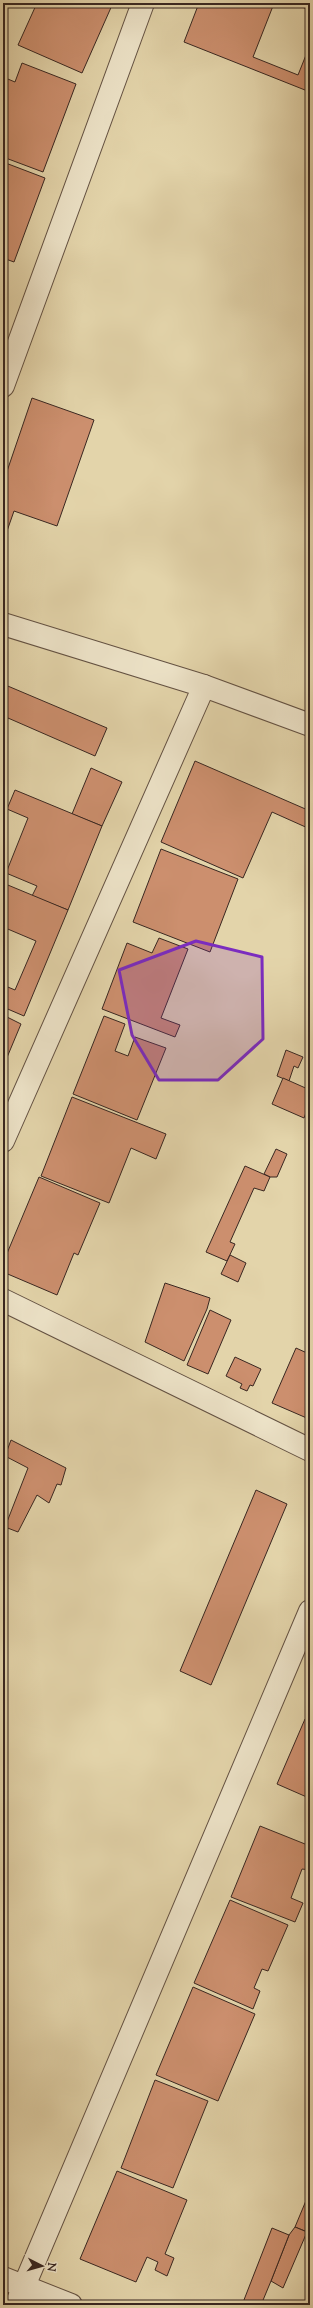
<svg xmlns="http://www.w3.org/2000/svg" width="313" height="2308" font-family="'Sorts Mill Goudy',serif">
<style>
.building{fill:#cc8f6e;stroke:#392721}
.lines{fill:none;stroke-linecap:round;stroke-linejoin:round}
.minor-casing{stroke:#645243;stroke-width:24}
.tertiary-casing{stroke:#645243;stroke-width:24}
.minor{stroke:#ede3c8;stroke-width:22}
.tertiary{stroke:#ede3c8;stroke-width:22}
.marked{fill:#7b2cbf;fill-opacity:0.2;stroke:#7b2cbf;stroke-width:3;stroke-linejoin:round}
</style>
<rect width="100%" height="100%" fill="#e3d4aa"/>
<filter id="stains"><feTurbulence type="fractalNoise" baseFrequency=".005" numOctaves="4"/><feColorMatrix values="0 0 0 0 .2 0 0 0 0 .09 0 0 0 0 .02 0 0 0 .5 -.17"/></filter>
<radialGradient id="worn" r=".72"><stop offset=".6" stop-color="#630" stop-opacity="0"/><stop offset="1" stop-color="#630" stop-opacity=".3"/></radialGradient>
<g class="building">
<polygon points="37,3 113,3 82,73 18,45"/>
<polygon points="199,3 265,3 273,6 253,57 298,75 310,45 310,92 184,42"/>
<polygon points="291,3 310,3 310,10"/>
<polygon points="22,63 76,84 43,172 3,157 3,77 15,82"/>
<polygon points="3,162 45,178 14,262 3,258"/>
<polygon points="32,398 94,420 57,526 14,511 7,531 3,529 3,483"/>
<polygon points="3,684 107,728 95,756 8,718 3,729"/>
<polygon points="195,761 310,811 310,829 272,812 243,878 161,842"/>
<polygon points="91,768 122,782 102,826 72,814"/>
<polygon points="15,790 102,826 68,910 32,896 37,886 6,873 28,818 7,809"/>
<polygon points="161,849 238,879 210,952 133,922"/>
<polygon points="3,883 68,910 24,1016 3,1007 3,985 15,990 36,941 3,927"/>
<polygon points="159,938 188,949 161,1018 180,1025 175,1037 102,1009 127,943 152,953"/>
<polygon points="3,1015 21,1024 3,1067"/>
<polygon points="104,1016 125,1024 115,1051 128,1056 135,1037 166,1048 137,1120 73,1094"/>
<polygon points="286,1050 303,1057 298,1068 294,1066 289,1081 277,1076"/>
<polygon points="283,1078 310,1090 310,1102 304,1118 272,1104"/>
<polygon points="72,1097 166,1134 156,1159 131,1148 109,1203 41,1176"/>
<polygon points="276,1149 287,1154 277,1177 270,1177 264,1174"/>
<polygon points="245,1166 270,1177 264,1191 254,1188 230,1242 235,1244 227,1261 206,1252"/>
<polygon points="39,1177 100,1203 78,1255 74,1253 57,1295 3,1272 3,1263"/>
<polygon points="230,1255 246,1263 238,1282 221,1274"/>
<polygon points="165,1283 210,1298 207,1309 184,1361 145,1342"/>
<polygon points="210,1310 231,1320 208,1374 187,1365"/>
<polygon points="310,1346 310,1418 309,1419 272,1403 296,1348 307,1353"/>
<polygon points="235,1357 261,1369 253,1386 250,1385 247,1391 240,1388 242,1384 226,1376"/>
<polygon points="11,1440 66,1468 61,1485 57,1484 49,1503 37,1495 18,1532 5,1527 28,1468 5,1456"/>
<polygon points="256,1490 287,1504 211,1685 180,1671"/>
<polygon points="305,1719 310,1721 309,1798 277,1784"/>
<polygon points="260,1826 310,1846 310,1870 302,1869 291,1898 303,1903 295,1922 231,1897"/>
<polygon points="230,1900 288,1925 268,1971 262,1969 254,1988 260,1991 253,2009 194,1983"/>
<polygon points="193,1987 255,2014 218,2101 156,2075"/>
<polygon points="155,2080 208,2101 173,2188 121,2168"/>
<polygon points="117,2171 187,2200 165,2254 174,2258 167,2276 155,2270 158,2262 147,2257 136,2282 80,2259"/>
<polygon points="310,2191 310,2233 295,2227"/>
<polygon points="295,2227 307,2232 283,2288 271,2281 289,2235"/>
<polygon points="272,2228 289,2235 271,2281 261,2305 242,2305"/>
</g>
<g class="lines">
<defs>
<g id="minor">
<polyline points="3,386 143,3"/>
<polyline points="3,1141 204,686"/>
<polyline points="3,1300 310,1450"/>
<polyline points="3,2278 71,2305"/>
<polyline points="16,2305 310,1611"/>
</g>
<polyline id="tertiary" points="3,624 204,686 310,725"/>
</defs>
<use href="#minor" class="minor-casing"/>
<use href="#tertiary" class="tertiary-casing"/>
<use href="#minor" class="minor"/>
<use href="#tertiary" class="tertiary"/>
</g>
<path class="marked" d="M196 941 262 957 263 1039 218 1080H159L132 1035 119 970Z"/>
<rect width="313" height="2308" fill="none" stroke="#e3d4aa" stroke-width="16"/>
<rect x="4" y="4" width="305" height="2300" fill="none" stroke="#392721" stroke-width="2"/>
<rect x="8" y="8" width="297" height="2292" fill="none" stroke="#392721"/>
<g transform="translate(42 2266) rotate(96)" stroke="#ede3c8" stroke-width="3" paint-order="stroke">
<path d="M0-3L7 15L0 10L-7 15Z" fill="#392721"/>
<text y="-6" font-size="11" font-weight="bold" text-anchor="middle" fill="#392721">N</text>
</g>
<rect width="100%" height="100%" filter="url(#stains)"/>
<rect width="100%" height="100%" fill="url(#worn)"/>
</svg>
